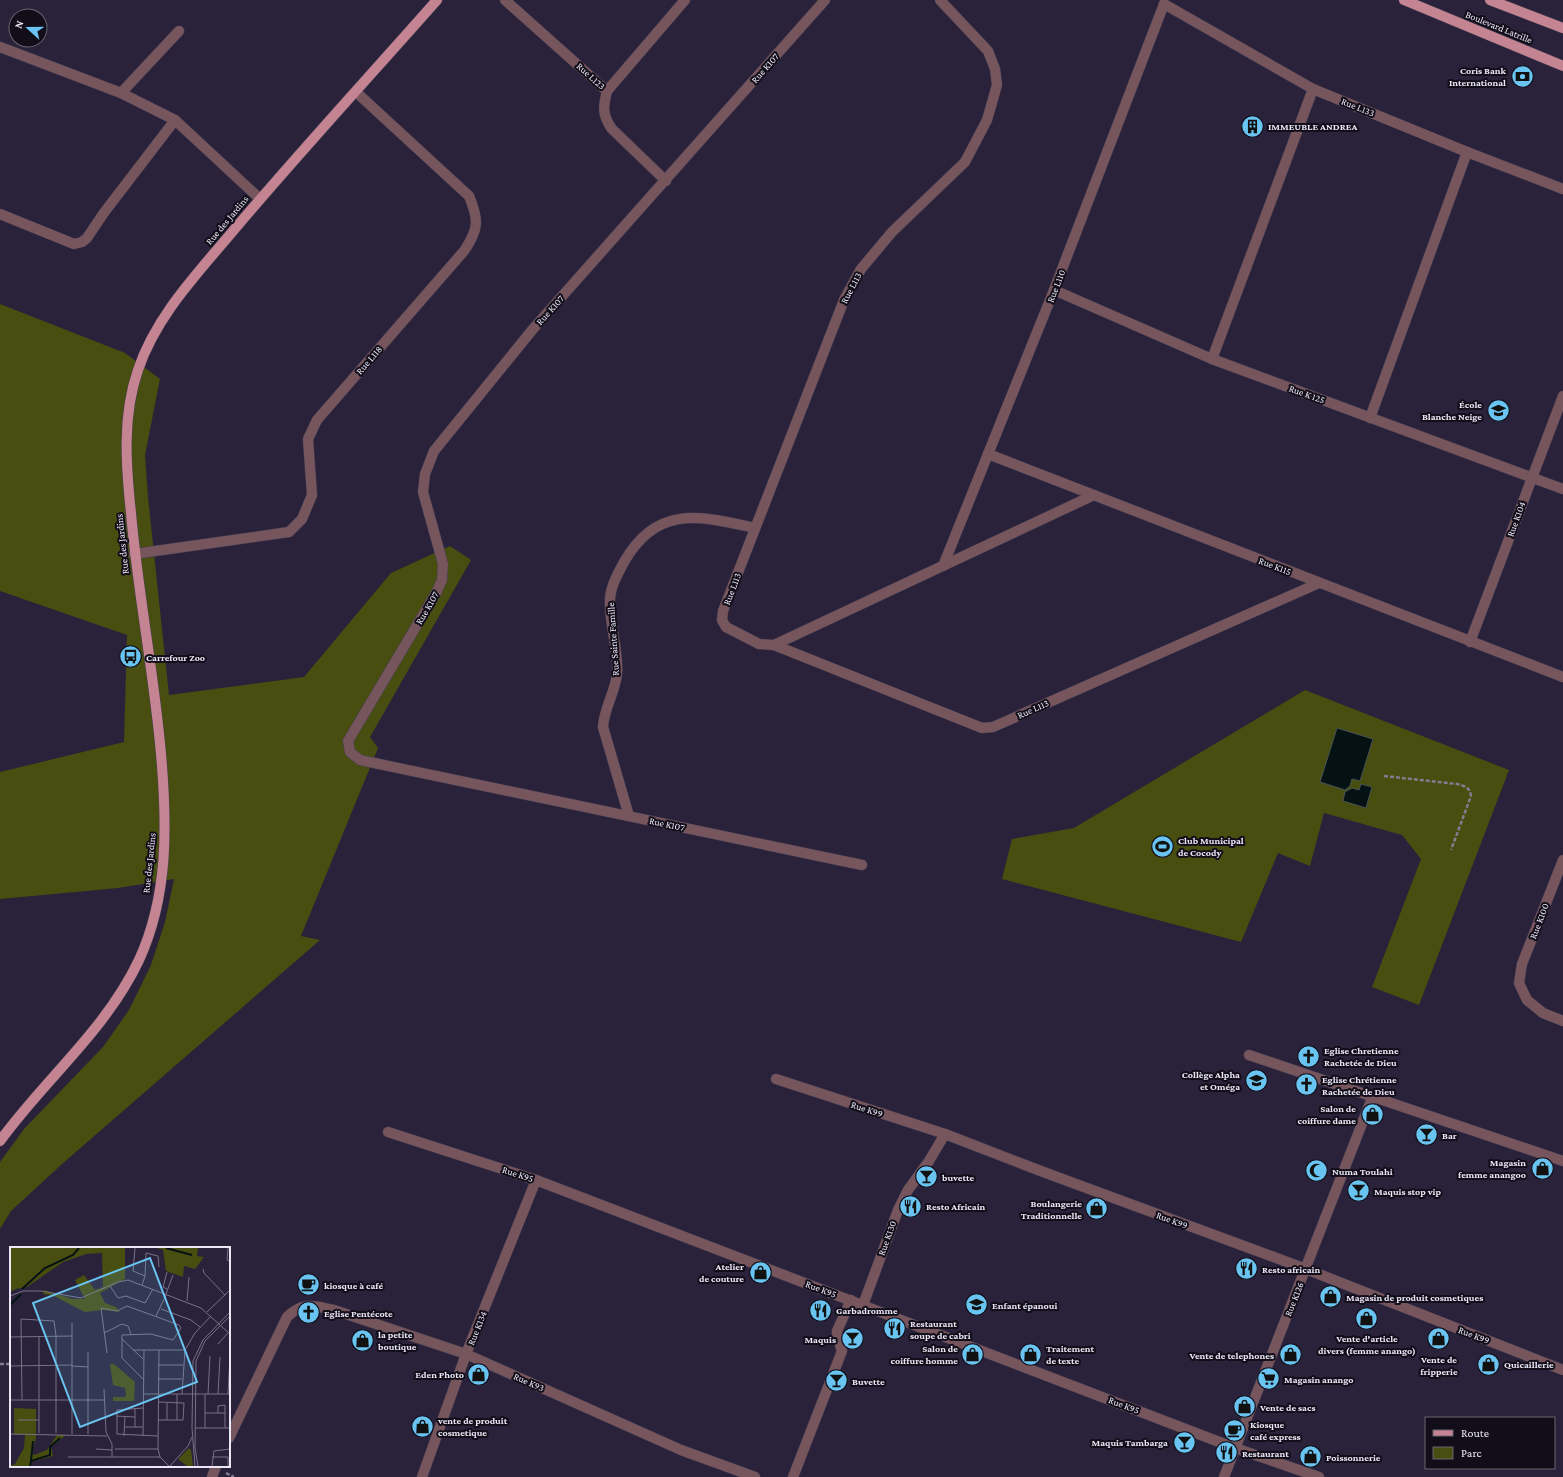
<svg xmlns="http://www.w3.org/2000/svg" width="1563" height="1477" font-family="'Crimson Pro',serif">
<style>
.green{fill:#484e0f}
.water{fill:#051213;stroke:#4a5257}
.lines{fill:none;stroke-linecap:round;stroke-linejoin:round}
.minor-casing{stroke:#453e54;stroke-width:11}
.major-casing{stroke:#453e54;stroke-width:11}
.path{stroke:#827c91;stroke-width:2.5;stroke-dasharray:4 2;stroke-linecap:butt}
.minor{stroke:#76565c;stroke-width:10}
.major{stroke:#c58491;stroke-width:10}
.labels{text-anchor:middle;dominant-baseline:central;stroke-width:4;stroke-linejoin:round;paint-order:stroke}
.street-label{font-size:10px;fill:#ebe7f7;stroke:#110e19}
.poi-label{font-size:10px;font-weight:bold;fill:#ebe7f7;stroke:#110e19;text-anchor:start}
.inset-river{fill:none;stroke:#051213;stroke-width:2}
.inset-road{fill:none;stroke:#777186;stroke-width:1}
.view{fill:#69c4f1;fill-opacity:0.15;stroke:#69c4f1;stroke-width:2}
.inset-edge{fill:none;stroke:#ebe7f7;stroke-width:2}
</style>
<rect width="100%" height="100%" fill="#2a223a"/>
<g class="green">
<polygon points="0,304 125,353 160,379 145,455 148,497 169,695 304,677 391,573 450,546 471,560 370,737 378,748 301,936 320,940 62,1164 11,1211 0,1229 0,1162 24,1129 103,1047 129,1010 151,965 165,922 174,879 118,888 0,899 0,772 124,742 127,635 0,591"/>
<polygon points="1305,690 1509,770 1419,1005 1372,987 1421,859 1402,835 1324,813 1310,866 1278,853 1241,942 1002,879 1012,839 1074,828"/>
</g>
<g class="water">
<polygon points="1337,728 1373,739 1360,781 1352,779 1350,786 1345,790 1320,782"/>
<polygon points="1361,784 1372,787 1366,808 1343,801 1345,792 1352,788 1359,790"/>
</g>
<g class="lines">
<defs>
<g id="minor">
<path d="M505 0 607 91C603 107 602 115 612 129L666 181"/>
<polyline points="825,0 533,329 434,451 425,474 423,492 443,564 442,580 436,593 348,741 350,752 360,760 862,865"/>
<polyline points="940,0 988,51 995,69 997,85 987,120 965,162 892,232 861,269 844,300 723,611 722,620 726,627 759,644 774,645 982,728 993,727 1319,583"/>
<polyline points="1164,4 1313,89 1467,152 1563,189"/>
<polyline points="0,47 121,93 175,120 260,199"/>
<polyline points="607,91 685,0"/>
<polyline points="121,93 179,31"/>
<polyline points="0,214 74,244 82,242 87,238 103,214 175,120"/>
<polyline points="1054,290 1212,359 1563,489"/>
<polyline points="1212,359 1313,89"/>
<polyline points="1370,418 1467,152"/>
<polyline points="988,454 1563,677"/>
<path d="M134 554 289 532 302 519 312 495 308 439 317 420 464 251C479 229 479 220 469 196L356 92"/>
<polyline points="943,566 1054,290 1164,4"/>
<polyline points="1470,642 1563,396"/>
<polyline points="774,645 1094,495"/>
<path d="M629 816 603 727C604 708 615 693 617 674 619 653 610 626 610 604 609 589 617 575 624 562 657 504 700 516 755 528"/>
<polyline points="1563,860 1522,964 1519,983 1527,1000 1543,1013 1563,1021"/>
<polyline points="1249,1055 1563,1161"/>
<polyline points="776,1079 945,1134 1038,1170 1306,1269 1563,1370"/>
<polyline points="388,1132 536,1180 1235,1448 1319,1477"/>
<polyline points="863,1305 898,1210 908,1190 929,1161 945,1134"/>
<path d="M229 1438 287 1317C304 1301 313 1306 334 1310L466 1354 681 1450 755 1477"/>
<polyline points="212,1477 216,1466"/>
<polyline points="422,1477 466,1354 536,1180"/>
<polyline points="793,1477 842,1351 837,1336 837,1331 851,1300"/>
<polyline points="1224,1477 1372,1098"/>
</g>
<g id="major">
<polyline points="1404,0 1563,66"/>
<polyline points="1490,0 1563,28"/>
<path d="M0 1141C45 1079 106 1030 139 960 169 895 167 823 161 754 154 673 138 594 131 513 126 466 122 416 138 370 156 316 197 274 233 231 299 153 369 77 437 0"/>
</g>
</defs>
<use href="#minor" class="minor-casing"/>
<use href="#major" class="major-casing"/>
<g class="path">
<path d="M1384 776 1457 784C1464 786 1470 787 1471 796L1451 850"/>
<polyline points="0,1364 11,1364"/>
<polyline points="226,1473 234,1477"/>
</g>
<use href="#minor" class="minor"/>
<use href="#major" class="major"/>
</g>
<defs>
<symbol id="bank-disc" viewBox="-11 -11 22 22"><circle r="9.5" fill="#69c4f1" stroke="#110e19"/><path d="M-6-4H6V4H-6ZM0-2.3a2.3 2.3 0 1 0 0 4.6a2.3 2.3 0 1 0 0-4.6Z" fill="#111"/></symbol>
<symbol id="building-disc" viewBox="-11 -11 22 22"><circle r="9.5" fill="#69c4f1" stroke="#110e19"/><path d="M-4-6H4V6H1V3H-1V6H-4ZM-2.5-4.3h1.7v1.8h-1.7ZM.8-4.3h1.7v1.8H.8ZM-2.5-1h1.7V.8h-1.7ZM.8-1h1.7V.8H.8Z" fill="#111"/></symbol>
<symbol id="school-disc" viewBox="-11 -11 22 22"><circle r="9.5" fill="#69c4f1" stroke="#110e19"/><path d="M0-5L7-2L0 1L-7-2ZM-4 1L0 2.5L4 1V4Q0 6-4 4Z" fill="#111"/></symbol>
<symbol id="bus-disc" viewBox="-11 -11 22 22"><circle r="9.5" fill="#69c4f1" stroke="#110e19"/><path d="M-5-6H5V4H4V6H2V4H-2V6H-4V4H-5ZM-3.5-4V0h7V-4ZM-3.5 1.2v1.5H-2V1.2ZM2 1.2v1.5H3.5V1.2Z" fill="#111"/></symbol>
<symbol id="stadium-disc" viewBox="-11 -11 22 22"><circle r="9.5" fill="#69c4f1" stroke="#110e19"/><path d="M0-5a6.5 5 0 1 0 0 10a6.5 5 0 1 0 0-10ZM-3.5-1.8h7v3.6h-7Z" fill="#111"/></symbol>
<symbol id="church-disc" viewBox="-11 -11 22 22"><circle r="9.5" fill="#69c4f1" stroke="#110e19"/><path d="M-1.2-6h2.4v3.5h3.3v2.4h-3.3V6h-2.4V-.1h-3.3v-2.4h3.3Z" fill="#111"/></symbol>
<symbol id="shop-disc" viewBox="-11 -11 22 22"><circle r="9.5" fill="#69c4f1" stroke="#110e19"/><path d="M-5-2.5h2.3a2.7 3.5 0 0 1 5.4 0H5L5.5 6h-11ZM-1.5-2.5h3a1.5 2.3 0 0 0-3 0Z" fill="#111"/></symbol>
<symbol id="bar-disc" viewBox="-11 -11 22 22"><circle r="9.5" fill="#69c4f1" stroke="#110e19"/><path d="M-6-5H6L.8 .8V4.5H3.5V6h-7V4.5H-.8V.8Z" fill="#111"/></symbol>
<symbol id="mosque-disc" viewBox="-11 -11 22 22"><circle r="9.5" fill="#69c4f1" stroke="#110e19"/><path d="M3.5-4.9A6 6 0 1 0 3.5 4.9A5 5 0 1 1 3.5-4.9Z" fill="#111"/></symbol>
<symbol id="restaurant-disc" viewBox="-11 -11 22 22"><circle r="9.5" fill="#69c4f1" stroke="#110e19"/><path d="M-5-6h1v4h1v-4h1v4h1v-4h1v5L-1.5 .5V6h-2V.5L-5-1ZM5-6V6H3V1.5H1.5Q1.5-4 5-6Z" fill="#111"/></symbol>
<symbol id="cafe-disc" viewBox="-11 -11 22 22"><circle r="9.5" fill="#69c4f1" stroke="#110e19"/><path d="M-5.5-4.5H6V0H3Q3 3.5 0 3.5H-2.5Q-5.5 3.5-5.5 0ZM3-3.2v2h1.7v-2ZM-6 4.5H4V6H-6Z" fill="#111"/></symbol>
<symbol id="supermarket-disc" viewBox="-11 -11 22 22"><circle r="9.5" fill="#69c4f1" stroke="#110e19"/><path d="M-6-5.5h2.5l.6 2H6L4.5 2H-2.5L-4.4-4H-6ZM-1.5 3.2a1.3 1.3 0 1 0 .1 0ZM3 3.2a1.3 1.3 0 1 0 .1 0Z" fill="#111"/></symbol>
</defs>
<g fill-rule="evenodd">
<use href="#bank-disc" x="1510" y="64" width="25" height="25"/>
<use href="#building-disc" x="1240" y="114" width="25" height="25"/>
<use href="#school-disc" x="1486" y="398" width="25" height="25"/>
<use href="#bus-disc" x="118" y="644" width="25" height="25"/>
<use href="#stadium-disc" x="1150" y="834" width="25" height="25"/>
<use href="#church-disc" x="1296" y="1044" width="25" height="25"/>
<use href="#school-disc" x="1244" y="1068" width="25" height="25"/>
<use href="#church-disc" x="1294" y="1072" width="25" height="25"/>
<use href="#shop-disc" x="1360" y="1102" width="25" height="25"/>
<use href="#bar-disc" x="1414" y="1122" width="25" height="25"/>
<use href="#shop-disc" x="1530" y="1156" width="25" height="25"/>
<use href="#mosque-disc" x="1304" y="1158" width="25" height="25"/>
<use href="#bar-disc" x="914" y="1164" width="25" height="25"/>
<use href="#bar-disc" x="1346" y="1178" width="25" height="25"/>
<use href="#restaurant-disc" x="898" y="1194" width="25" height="25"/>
<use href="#shop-disc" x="1084" y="1196" width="25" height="25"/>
<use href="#restaurant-disc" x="1234" y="1256" width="25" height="25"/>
<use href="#shop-disc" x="748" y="1260" width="25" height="25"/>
<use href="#cafe-disc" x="296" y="1272" width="25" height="25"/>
<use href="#shop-disc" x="1318" y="1284" width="25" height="25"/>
<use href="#school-disc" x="964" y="1292" width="25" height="25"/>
<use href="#restaurant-disc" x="808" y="1298" width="25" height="25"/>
<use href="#church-disc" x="296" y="1300" width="25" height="25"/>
<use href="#shop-disc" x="1354" y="1306" width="25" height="25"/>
<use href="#restaurant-disc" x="882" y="1316" width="25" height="25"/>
<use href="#bar-disc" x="840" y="1326" width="25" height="25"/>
<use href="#shop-disc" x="1426" y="1326" width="25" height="25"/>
<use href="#shop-disc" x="350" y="1328" width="25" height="25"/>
<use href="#shop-disc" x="960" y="1342" width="25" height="25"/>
<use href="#shop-disc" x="1018" y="1342" width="25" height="25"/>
<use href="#shop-disc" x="1278" y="1342" width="25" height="25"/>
<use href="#shop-disc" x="1476" y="1352" width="25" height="25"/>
<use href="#shop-disc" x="466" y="1362" width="25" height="25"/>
<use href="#supermarket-disc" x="1256" y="1366" width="25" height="25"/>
<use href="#bar-disc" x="824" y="1368" width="25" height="25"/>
<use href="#shop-disc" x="1232" y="1394" width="25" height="25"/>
<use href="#shop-disc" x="410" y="1414" width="25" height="25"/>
<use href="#cafe-disc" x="1222" y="1418" width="25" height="25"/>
<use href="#bar-disc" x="1172" y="1430" width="25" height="25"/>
<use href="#restaurant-disc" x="1214" y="1440" width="25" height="25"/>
<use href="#shop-disc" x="1298" y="1444" width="25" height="25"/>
</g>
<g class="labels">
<g class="street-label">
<text transform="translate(1499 27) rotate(22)">Boulevard Latrille</text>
<text transform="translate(765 68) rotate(-49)">Rue K107</text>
<text transform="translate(591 76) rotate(42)">Rue L123</text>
<text transform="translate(1358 107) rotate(22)">Rue L133</text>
<text transform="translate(227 220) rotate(-50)">Rue des Jardins</text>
<text transform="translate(1056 286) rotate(-69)">Rue L110</text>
<text transform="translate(851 288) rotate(-62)">Rue L113</text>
<text transform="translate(550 310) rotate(-48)">Rue K107</text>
<text transform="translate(369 360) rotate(-49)">Rue L118</text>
<text transform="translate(1307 394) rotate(20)">Rue K 125</text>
<text transform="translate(1516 519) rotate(-70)">Rue K104</text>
<text transform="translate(122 544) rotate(-96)">Rue des Jardins</text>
<text transform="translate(1275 566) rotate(21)">Rue K115</text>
<text transform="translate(732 589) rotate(-69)">Rue L113</text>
<text transform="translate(427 608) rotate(-60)">Rue K107</text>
<text transform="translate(613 639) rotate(-94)">Rue Sainte Famille</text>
<text transform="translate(1033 709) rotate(-24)">Rue L113</text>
<text transform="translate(667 824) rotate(12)">Rue K107</text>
<text transform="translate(149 863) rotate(-84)">Rue des Jardins</text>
<text transform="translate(1539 921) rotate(-69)">Rue K100</text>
<text transform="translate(867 1109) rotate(18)">Rue K99</text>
<text transform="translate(518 1174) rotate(18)">Rue K95</text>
<text transform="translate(1172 1220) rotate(20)">Rue K99</text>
<text transform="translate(887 1238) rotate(-70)">Rue K130</text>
<text transform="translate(821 1289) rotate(21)">Rue K95</text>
<text transform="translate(1294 1299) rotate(-68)">Rue K126</text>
<text transform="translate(477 1328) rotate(-68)">Rue K134</text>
<text transform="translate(1474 1335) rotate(21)">Rue K99</text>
<text transform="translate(529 1382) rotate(24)">Rue K93</text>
<text transform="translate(1124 1405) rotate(21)">Rue K95</text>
</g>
<g class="poi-label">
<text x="1506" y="70" text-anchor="end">Coris Bank<tspan x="1506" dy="12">International</tspan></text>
<text x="1268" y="126">IMMEUBLE ANDREA</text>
<text x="1482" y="404" text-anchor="end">École<tspan x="1482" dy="12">Blanche Neige</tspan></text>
<text x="146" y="657">Carrefour Zoo</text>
<text x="1178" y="840">Club Municipal<tspan x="1178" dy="12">de Cocody</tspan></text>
<text x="1324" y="1050">Eglise Chretienne<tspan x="1324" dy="12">Rachetée de Dieu</tspan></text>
<text x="1240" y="1074" text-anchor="end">Collège Alpha<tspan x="1240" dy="12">et Oméga</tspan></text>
<text x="1322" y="1079">Eglise Chrétienne<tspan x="1322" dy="12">Rachetée de Dieu</tspan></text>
<text x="1356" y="1108" text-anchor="end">Salon de<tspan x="1356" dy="12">coiffure dame</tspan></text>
<text x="1442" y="1135">Bar</text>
<text x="1526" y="1162" text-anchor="end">Magasin<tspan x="1526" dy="12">femme anangoo</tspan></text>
<text x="1332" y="1171">Numa Toulahi</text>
<text x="942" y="1177">buvette</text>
<text x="1374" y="1191">Maquis stop vip</text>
<text x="1082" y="1203" text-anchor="end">Boulangerie<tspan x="1082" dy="12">Traditionnelle</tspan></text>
<text x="926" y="1206">Resto Africain</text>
<text x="744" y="1266" text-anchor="end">Atelier<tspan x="744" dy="12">de couture</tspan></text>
<text x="1262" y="1269">Resto africain</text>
<text x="324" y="1285">kiosque à café</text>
<text x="1346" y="1297">Magasin de produit cosmetiques</text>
<text x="992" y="1305">Enfant épanoui</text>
<text x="836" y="1310">Garbadromme</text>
<text x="324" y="1313">Eglise Pentécote</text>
<text x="910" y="1323">Restaurant<tspan x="910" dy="12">soupe de cabri</tspan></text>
<text x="378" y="1334">la petite<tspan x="378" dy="12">boutique</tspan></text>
<text x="1367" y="1338" text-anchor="middle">Vente d'article<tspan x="1367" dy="12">divers (femme anango)</tspan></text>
<text x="836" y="1339" text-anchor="end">Maquis</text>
<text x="958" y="1348" text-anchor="end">Salon de<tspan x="958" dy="12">coiffure homme</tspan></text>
<text x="1046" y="1348">Traitement<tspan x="1046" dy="12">de texte</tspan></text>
<text x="1274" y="1355" text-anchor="end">Vente de telephones</text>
<text x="1439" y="1359" text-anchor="middle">Vente de<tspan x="1439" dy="12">fripperie</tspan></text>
<text x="1504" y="1364">Quicaillerie</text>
<text x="464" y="1374" text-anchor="end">Eden Photo</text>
<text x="1284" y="1379">Magasin anango</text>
<text x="852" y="1381">Buvette</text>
<text x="1260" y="1407">Vente de sacs</text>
<text x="438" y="1420">vente de produit<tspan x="438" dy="12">cosmetique</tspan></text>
<text x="1250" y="1424">Kiosque<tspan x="1250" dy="12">café express</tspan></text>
<text x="1168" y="1442" text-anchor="end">Maquis Tambarga</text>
<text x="1242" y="1453">Restaurant</text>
<text x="1326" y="1457">Poissonnerie</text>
</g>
</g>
<g transform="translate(10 1247)">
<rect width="220" height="220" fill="#2a223a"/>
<path d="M0 1H115V32L90 46 95 56 106 60 110 65 93 63 75 65 44 49 33 47 34 43 63 52H75L65 33 74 28 85 43 93 40 92 6 76 7 53 15 17 40 6 42 0 45ZM147 1H188L187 9 194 10 185 22 174 19 173 30 156 24 153 3ZM100 117H104L125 135 124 154H103V150H115L116 148 115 141 103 138ZM4 161 26 162V191L22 205 24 208 37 203 47 188H56L41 200 43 209 21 215V219H0L5 217 14 201 15 188 4 187ZM179 201 181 203 183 219H177L168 212Z" fill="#484e0f"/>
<path class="inset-river" d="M156 1 182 8M12 42 35 21 63 8 69 1M0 58 11 47M21 214 23 194M20 219 21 214 40 208V200L50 191"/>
<path class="inset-road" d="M125 1 123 24 135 29M218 1 217 13 220 14M193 22 194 26 215 48M157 25 153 40 157 42M132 38 135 29 136 6 148 9 149 20M100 39 108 51 116 49 135 56 143 42M156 47 163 28M0 49 13 44H31L71 51 108 35 118 33 191 61 220 87M177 54 179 30M151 62 181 73 190 80M197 65 220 43M146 69 156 48M62 76V187M94 86 112 77 118 79 121 87M0 90 62 89M112 92 133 112M208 97 218 86M123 103H175M149 103 148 202 150 210 159 219M78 105V187M97 106 91 61 107 64 117 59 169 78 171 81 163 93 141 87 112 88V111L134 133M148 118H173M0 119 62 118M62 119 78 120M148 132H172M94 142 96 185 102 197V210M133 147H220M172 147 175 103 185 86 201 69M195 147V181M198 147 200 109M208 147 210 110M218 147 220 110M0 153H94M12 153 11 72 44 74 46 89V186M157 156V173M133 161 107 163V187L148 189M195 166H215M208 166V159L215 158V181M106 169 125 170M8 173H29M148 173H173L174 156 148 155M167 173V147M115 180H133M125 180V161M185 181H220M29 186V90M0 187 97 189M114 189 115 169M133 189 134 103M86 202 102 203M105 202H148M58 210H150M202 210H218V219M160 219 178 199 182 190M185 219 182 181 183 114 193 93 220 65M188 219 185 201 186 114 195 94 220 69M202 219 204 204 220 202"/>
<path class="view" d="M140 11 187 135 70 180 23 56Z"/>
<rect width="220" height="220" class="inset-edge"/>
</g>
<rect x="1425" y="1417" width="130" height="52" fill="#110e19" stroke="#686572"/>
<rect x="1433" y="1430" width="20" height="6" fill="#c58491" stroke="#686572"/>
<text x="1461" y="1437" font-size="12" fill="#ebe7f7">Route</text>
<rect x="1433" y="1447" width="20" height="12" fill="#484e0f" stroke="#686572"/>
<text x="1461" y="1457" font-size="12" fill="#ebe7f7">Parc</text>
<g transform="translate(28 28) rotate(291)"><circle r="19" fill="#110e19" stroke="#686572"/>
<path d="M0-3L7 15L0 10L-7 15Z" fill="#69c4f1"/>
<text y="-6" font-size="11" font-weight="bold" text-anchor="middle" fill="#ebe7f7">N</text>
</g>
</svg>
